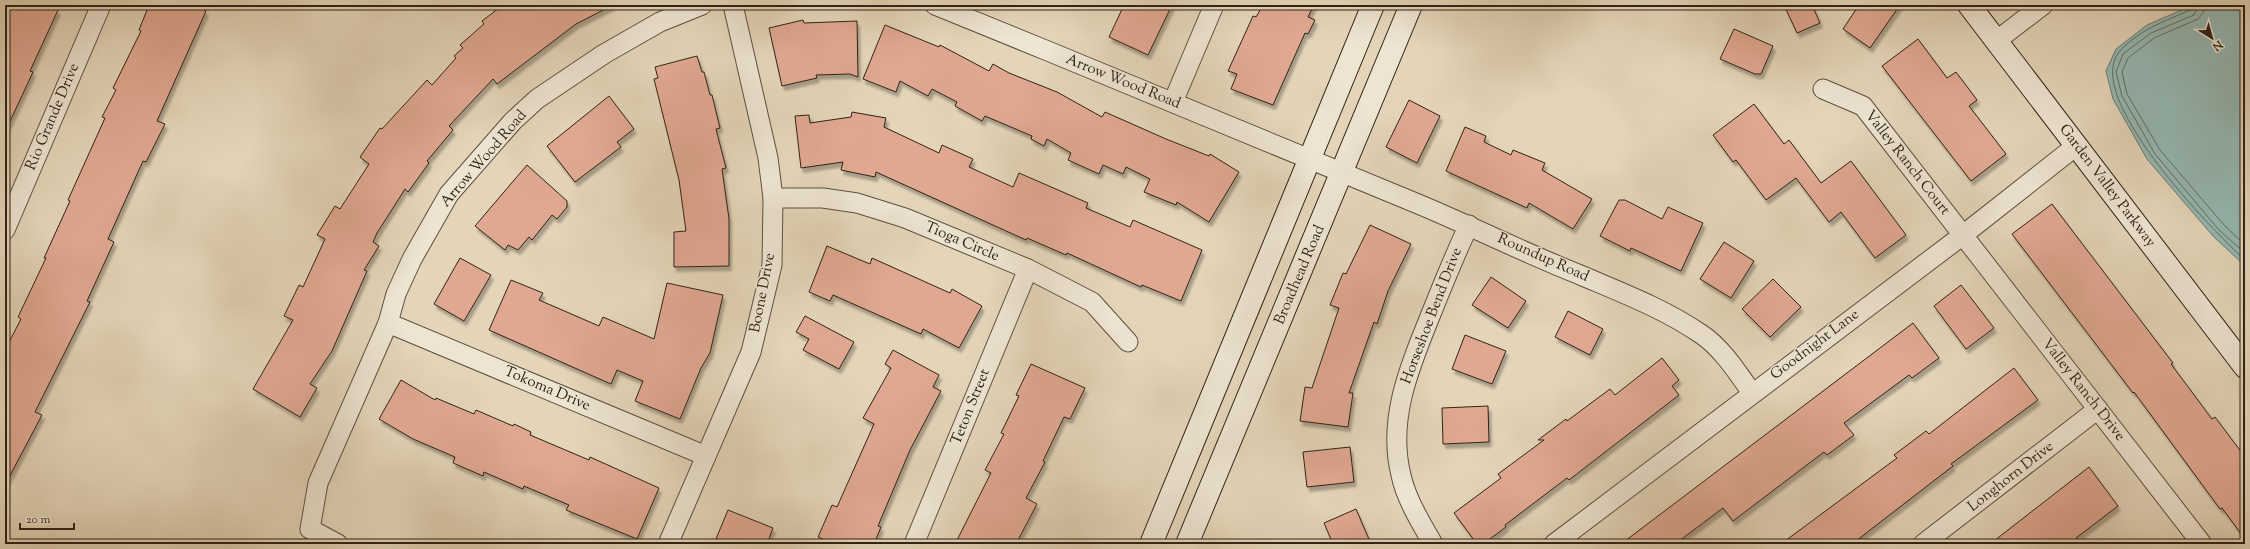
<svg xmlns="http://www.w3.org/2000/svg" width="2250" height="549" font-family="'Sorts Mill Goudy',serif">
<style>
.water{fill:#95b8b2;stroke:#6c7c74}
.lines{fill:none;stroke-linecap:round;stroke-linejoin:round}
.shore{stroke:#626e64;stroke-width:1}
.building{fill:#e0a891;stroke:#2f2316;filter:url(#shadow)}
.street-casing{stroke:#5c503f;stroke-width:21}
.secondary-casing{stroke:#2f2316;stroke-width:24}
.street{stroke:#ede4d2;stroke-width:19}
.secondary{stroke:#ede4d2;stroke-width:22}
.labels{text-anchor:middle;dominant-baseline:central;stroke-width:3;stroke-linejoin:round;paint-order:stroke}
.street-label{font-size:15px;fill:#2f2316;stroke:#ede4d2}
</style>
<defs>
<filter id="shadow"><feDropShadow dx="2.5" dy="4.5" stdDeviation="1" flood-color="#0004"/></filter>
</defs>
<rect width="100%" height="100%" fill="#e4d5b9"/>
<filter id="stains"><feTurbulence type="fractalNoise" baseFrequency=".005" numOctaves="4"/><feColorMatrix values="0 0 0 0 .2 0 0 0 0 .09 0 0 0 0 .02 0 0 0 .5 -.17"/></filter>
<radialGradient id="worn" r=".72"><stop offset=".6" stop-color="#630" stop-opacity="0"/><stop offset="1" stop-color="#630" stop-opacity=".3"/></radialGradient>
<polygon class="water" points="2193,5 2245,5 2245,266 2213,236 2147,159 2113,99 2106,71 2116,49 2147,25"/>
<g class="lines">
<g class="shore">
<path d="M2193 5 2190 10C2166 21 2138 30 2120 51 2080 95 2213 231 2245 260"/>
<polyline points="2198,5 2194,15 2151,33 2123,54 2116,72 2122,96 2155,154 2219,230 2245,253"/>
<polyline points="2204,5 2203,13 2198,19 2154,38 2128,58 2122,72 2127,94 2160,150 2224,225 2245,245"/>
</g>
</g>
<g class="building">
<polygon points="5,5 47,5 58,10 30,71 33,72 5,132"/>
<polygon points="149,5 193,5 206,11 157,121 165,124 146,162 143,161 108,239 114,242 87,301 90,302 35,412 42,415 5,485 5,350 21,319 18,317 46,258 44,258 70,201 68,200 105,118 102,117 116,90 113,88 141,31 139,30"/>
<polygon points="503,5 613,5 576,24 497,84 493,79 449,126 453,130 427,161 429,163 408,192 405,189 377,233 373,242 379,246 364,270 367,271 332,351 310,384 317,388 300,417 253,389 293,320 284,316 299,285 303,287 325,239 317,235 335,206 340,209 369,164 360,157 380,128 382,129 427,80 432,85 456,58 454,56 463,48 460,45 484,24 482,21"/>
<polygon points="1124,5 1172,5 1148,55 1109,37"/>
<polygon points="1263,5 1314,5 1308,17 1315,20 1308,34 1305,33 1273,105 1231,89 1237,74 1228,71 1253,16 1256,17"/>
<polygon points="1784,5 1812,5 1820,23 1797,33"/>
<polygon points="1859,5 1900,5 1870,48 1843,29"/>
<polygon points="803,20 804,23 857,21 858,77 850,74 816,75 817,78 782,86 769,28"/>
<polygon points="885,25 939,47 940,45 989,71 993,64 1009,73 1057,92 1102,117 1105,112 1166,139 1209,156 1210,154 1239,172 1209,222 1177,202 1176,205 1144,192 1150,179 1126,167 1123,174 1103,165 1099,174 1068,160 1071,153 1047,139 1044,146 1031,139 1032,136 985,116 982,121 955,106 957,102 932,89 928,96 900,81 896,92 863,79"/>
<polygon points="1734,29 1773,46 1761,74 1755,74 1720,59"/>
<polygon points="1918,39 1947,78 1956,72 1977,100 1969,106 2006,154 1971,181 1882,66"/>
<polygon points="697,56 702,72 704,72 710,95 712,95 720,128 716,129 726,168 722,169 729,219 729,266 674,267 674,232 686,231 679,180 654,79 658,78 655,67"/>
<polygon points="609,96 634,129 617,142 621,147 575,182 547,146"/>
<polygon points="1409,100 1440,116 1417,163 1386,147"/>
<polygon points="1754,104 1784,144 1789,140 1821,183 1851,161 1906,235 1875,258 1841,212 1829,222 1796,178 1766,200 1736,160 1733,162 1713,135"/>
<polygon points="852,112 886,118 884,127 939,153 942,145 973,159 969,167 1013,187 1019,173 1088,203 1086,208 1130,227 1133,220 1202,250 1181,301 1142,285 1141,287 1067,253 1066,255 1027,238 1026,240 876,172 875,177 841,170 843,162 801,168 795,116 809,115 810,123 851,117"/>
<polygon points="1465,127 1486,136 1484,142 1511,155 1513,150 1545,163 1542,170 1592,199 1573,229 1529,203 1527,208 1446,171"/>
<polygon points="527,165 567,201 567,207 557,219 552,215 532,240 529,237 518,250 508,245 505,250 475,226"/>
<polygon points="1619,200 1625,200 1662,219 1668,207 1703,223 1681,271 1631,248 1630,251 1600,236"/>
<polygon points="2052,204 2173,363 2171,364 2212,419 2215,417 2245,457 2245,539 2222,508 2220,509 2134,392 2133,393 2012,234"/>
<polygon points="1370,225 1411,244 1388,291 1377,324 1374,322 1349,393 1353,393 1348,427 1300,421 1305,387 1312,388 1339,308 1330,305 1343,273 1346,274"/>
<polygon points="1724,242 1754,261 1731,298 1700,279"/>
<polygon points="827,246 870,264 872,258 950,293 952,289 982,306 959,348 923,329 921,334 833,295 830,301 809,292"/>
<polygon points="460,258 491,275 464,321 434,304"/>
<polygon points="1491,277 1526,301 1508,328 1472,305"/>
<polygon points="1773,279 1801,307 1770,337 1742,309"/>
<polygon points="511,280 543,293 539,300 599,326 603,317 654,339 667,283 723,295 710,353 701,368 680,419 635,401 643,381 617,370 611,384 489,330"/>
<polygon points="1961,285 1994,328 1966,349 1934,306"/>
<polygon points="1568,311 1603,329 1590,355 1555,337"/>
<polygon points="805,316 854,342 839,369 803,350 809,339 796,332"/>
<polygon points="1913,323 1939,358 1912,378 1909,375 1844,423 1854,435 1827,455 1824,452 1733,521 1723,508 1675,544 1621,544"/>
<polygon points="1465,335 1506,351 1492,384 1452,369"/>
<polygon points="893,350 939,375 933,387 941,391 910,450 878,526 881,527 874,544 819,544 823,539 818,537 832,505 837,507 874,424 863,418 891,368 885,364"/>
<polygon points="1662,358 1679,380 1672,386 1679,395 1569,480 1567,478 1505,525 1506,527 1483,544 1477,544 1454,513 1501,478 1498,474 1544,440 1538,440 1566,419 1567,421 1610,389 1615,395"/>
<polygon points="1031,364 1085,388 1070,419 1064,417 1043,461 1045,462 1026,498 1037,504 1016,544 955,544 991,473 985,470 1004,434 1001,433 1019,396 1016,395"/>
<polygon points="2014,368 2038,400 1951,464 1953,466 1852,544 1781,544 1897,458 1894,455 1926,431 1929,434"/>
<polygon points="401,380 435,400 436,398 474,414 476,410 513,426 514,424 531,432 530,435 589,460 590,457 659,488 637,539 566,510 569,505 524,486 523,489 484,472 483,476 453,463 455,457 413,439 379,419"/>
<polygon points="1488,406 1489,442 1443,444 1442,408"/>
<polygon points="1350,447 1354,482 1307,487 1303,452"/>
<polygon points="2089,467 2118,506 2076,538 2080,544 1990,544"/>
<polygon points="1356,509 1371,544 1333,544 1324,523"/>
<polygon points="728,510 773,528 767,544 727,544 716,539"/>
</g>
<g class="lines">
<defs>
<g id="street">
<path d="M935 5C1098 71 1260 139 1423 206 1475 228 1525 253 1578 274 1620 292 1663 308 1701 334 1722 348 1737 372 1752 393"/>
<polyline points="1996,41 2043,5"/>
<polyline points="1823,89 1863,106 2202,544"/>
<polyline points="1173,102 1214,5"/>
<polyline points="773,198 823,198 857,203 905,218 1028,269 1092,302 1128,342"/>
<polyline points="5,230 101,5"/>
<polyline points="388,323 706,456"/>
<polyline points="338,544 310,529 318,483 388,323 396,294 412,259 449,194 513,121 537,99 604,54 660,22 702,5"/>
<polyline points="668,544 751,352 772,265 773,198 768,158 733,5"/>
<polyline points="914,544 1028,269"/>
<path d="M1433 544C1421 523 1406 499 1401 475 1387 419 1410 366 1431 314 1443 284 1455 254 1469 225"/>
<polyline points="1554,544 1963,235 2076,146"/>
<polyline points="1923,544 2098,409"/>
</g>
<g id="secondary">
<polyline points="1969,5 2245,367"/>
<polyline points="1151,544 1373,5"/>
<polyline points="1187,544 1411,5"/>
</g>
</defs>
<use href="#street" class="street-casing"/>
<use href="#secondary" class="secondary-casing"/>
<use href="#street" class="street"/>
<use href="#secondary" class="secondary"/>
</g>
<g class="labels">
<g class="street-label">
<text transform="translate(1123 82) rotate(22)">Arrow Wood Road</text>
<text transform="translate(53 117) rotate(-67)">Rio Grande Drive</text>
<text transform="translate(484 159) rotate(-49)">Arrow Wood Road</text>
<text transform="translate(1907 163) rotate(52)">Valley Ranch Court</text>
<text transform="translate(2107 186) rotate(53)">Garden Valley Parkway</text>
<text transform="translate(962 242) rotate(23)">Tioga Circle</text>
<text transform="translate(1543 258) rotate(24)">Roundup Road</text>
<text transform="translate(1300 275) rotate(-67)">Broadhead Road</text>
<text transform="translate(763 293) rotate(-79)">Boone Drive</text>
<text transform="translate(1432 316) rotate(-69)">Horseshoe Bend Drive</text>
<text transform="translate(1815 345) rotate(-37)">Goodnight Lane</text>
<text transform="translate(547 389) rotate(23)">Tokoma Drive</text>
<text transform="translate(2083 390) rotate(52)">Valley Ranch Drive</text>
<text transform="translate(971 407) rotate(-68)">Teton Street</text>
<text transform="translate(2011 477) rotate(-38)">Longhorn Drive</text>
</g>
</g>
<rect width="2250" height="549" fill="none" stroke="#e4d5b9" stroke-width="20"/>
<rect x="6" y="6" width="2238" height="537" fill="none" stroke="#2f2316" stroke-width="2"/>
<rect x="10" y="10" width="2230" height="529" fill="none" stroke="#2f2316"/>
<g transform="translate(2212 38) rotate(143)" stroke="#ede4d2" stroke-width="3" paint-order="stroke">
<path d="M0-3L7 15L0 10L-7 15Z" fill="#2f2316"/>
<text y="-6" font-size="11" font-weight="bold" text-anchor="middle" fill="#2f2316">N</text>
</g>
<path d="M20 523v6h54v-6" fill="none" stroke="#2f2316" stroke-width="2"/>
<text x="26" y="523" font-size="12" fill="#2f2316" stroke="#ede4d2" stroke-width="3" paint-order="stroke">20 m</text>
<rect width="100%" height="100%" filter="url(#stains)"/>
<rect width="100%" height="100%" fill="url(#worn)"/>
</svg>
